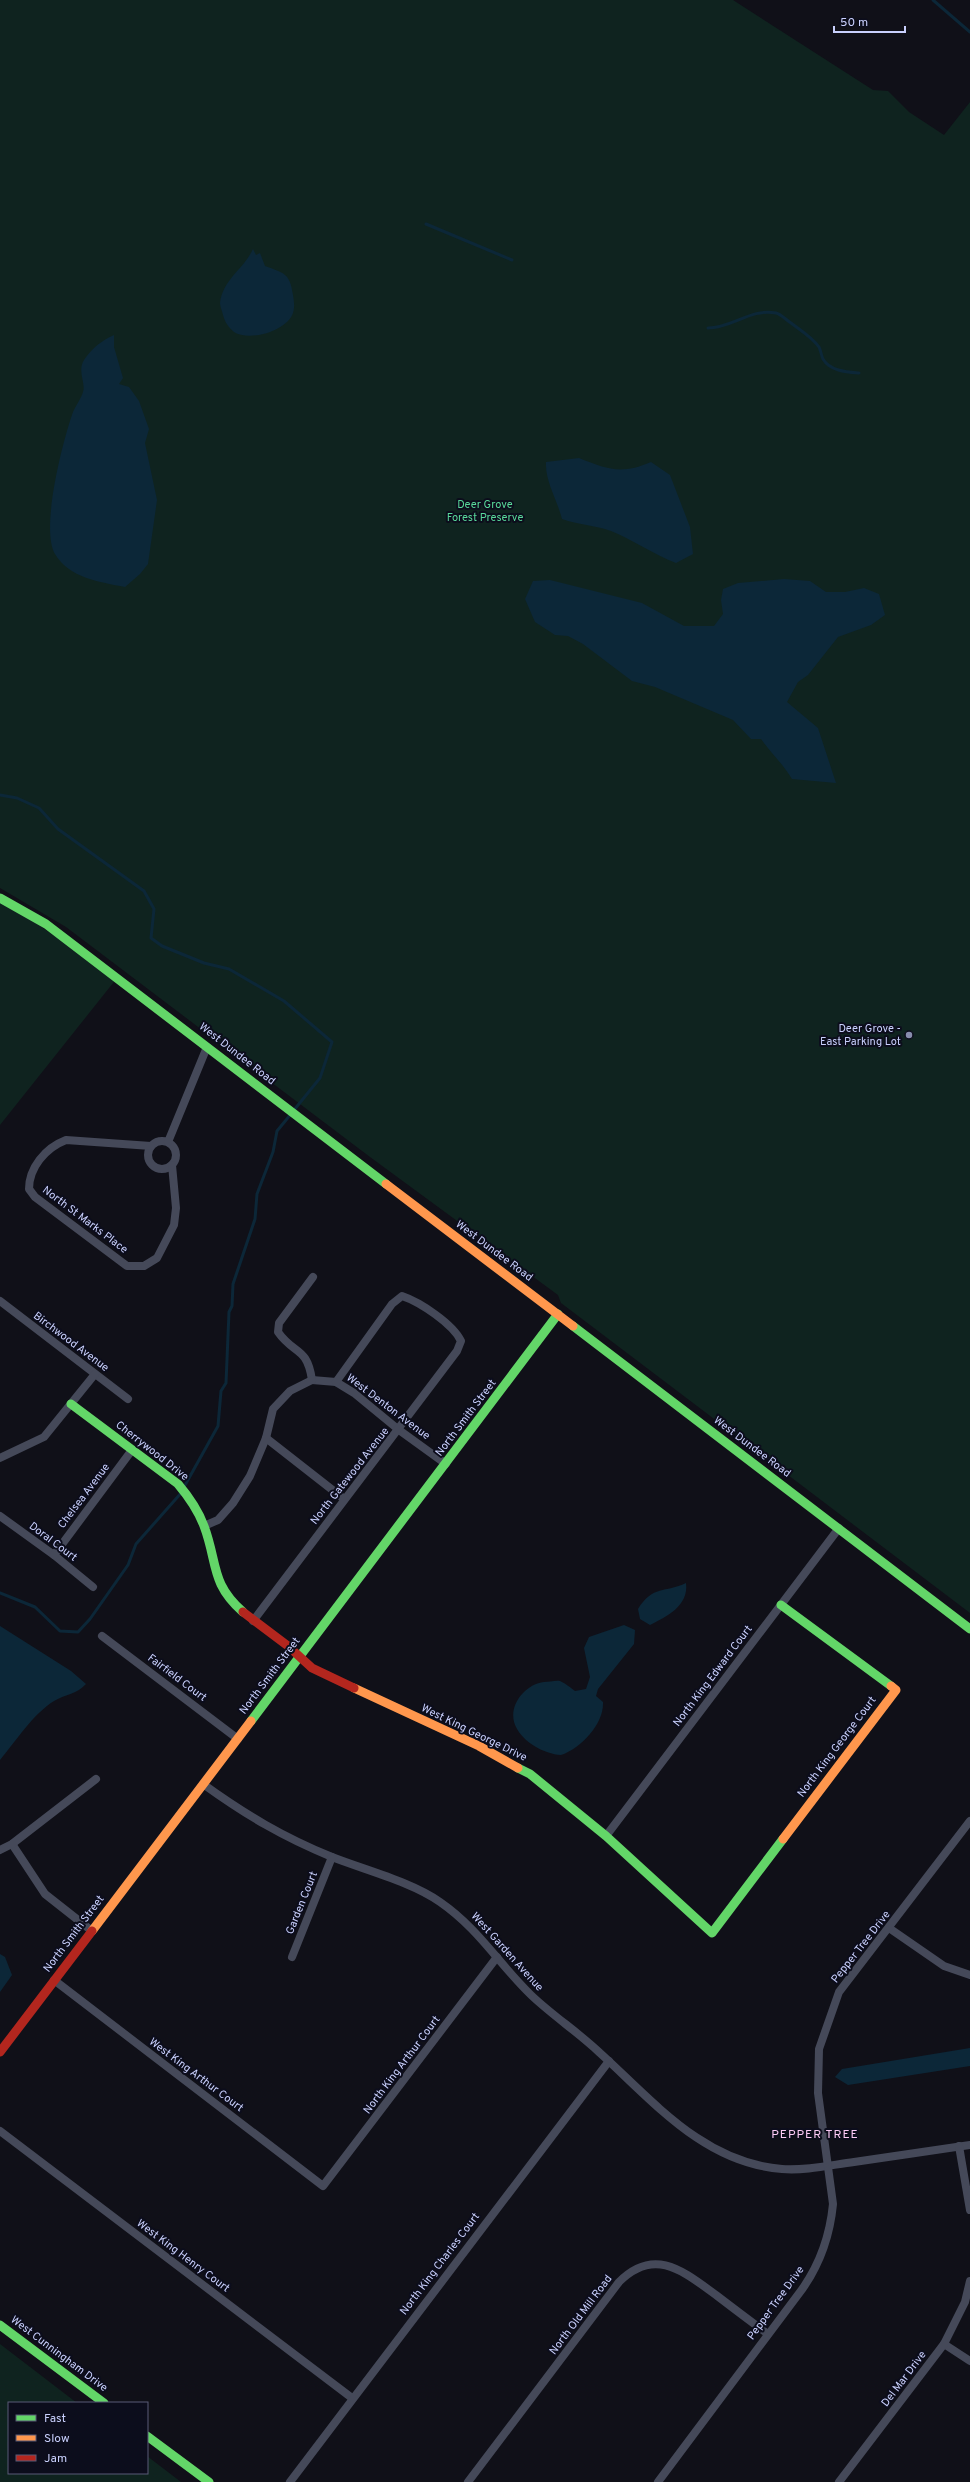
<svg xmlns="http://www.w3.org/2000/svg" width="970" height="2482" font-family="Overpass,sans-serif">
<style>
.green{fill:#0f231f}
.water{fill:#0c2738}
.lines{fill:none;stroke-linecap:round;stroke-linejoin:round}
.stream{stroke:#0c2738;stroke-width:3}
.street{stroke:#454959;stroke-width:8}
.fast{stroke:#63d668;stroke-width:9}
.slow{stroke:#ff974d;stroke-width:9}
.jam{stroke:#b3261e;stroke-width:9}
.poi-dot{fill:#888dad;stroke:#0c0d1c;stroke-width:1.5}
.labels{text-anchor:middle;dominant-baseline:central;stroke-width:4;stroke-linejoin:round;paint-order:stroke}
.park-label{font-size:11px;fill:#59d99b;stroke:#0c0d1c}
.poi-label{font-size:11px;fill:#c9d0fd;stroke:#0c0d1c;text-anchor:end}
.street-label{font-size:11px;fill:#c9d0fd;stroke:#0c0d1c}
.neighbourhood-label{font-size:12px;letter-spacing:1px;fill:#fdcbf7;stroke:#0c0d1c}
</style>
<rect width="100%" height="100%" fill="#101018"/>
<g class="green">
<polygon points="0,0 733,0 873,90 888,91 909,112 944,135 970,102 970,1613 561,1303 558,1295 370,1157 66,927 0,888"/>
<polygon points="0,899 117,978 0,1125"/>
<polygon points="0,2344 77,2403 9,2403 9,2473 147,2473 147,2456 181,2482 0,2482"/>
</g>
<g class="water">
<path d="M253 249 256 255 260 253 265 266C284 273 290 273 293 295 294 301 295 307 293 313 287 331 249 342 234 332 228 327 225 322 223 315 222 311 220 306 220 303 223 279 244 269 253 249Z"/>
<path d="M114 335V347L123 378 119 384 129 387 139 401 149 429 145 443 157 500 148 564 140 574 125 587C100 582 69 578 55 554 40 529 63 440 73 412 76 405 81 399 83 392 86 383 77 371 84 360 92 348 101 341 114 335Z"/>
<path d="M579 458C607 469 621 475 651 462L670 475 690 527 693 554 676 563C653 554 633 540 611 531 595 525 578 525 562 519 557 499 545 482 546 462Z"/>
<path d="M784 579 810 581 826 592H845L864 588 879 594 885 615 871 625 838 637 808 675 798 682 787 702 818 728 836 783 792 779C783 764 771 753 761 739H751L733 720 655 687 632 681 583 644 568 636 555 635 535 622 525 599 533 581 550 580 642 603 684 626H714L723 614 721 600 723 589 738 583Z"/>
<path d="M686 1583C689 1606 666 1617 650 1625L640 1619 638 1609C653 1585 665 1593 686 1583Z"/>
<path d="M624 1625 635 1630 634 1644 598 1689 596 1696 603 1702C604 1724 581 1748 561 1755 544 1754 523 1742 516 1727 506 1707 525 1684 544 1682 549 1682 556 1680 560 1681 565 1683 571 1688 575 1691L586 1689 590 1677 584 1648 589 1637Z"/>
<path d="M0 1626 71 1671 86 1684C77 1694 66 1694 54 1701 33 1714 16 1741 0 1760Z"/>
<polygon points="0,1954 5,1957 12,1975 0,1992"/>
<polygon points="970,2048 970,2066 848,2085 835,2077 842,2069"/>
</g>
<g class="lines">
<g class="stream">
<polyline points="933,0 970,32"/>
<polyline points="426,224 512,260"/>
<path d="M708 328C732 328 751 308 776 313 781 314 786 320 791 323 800 330 812 337 819 347 821 351 821 355 823 359 830 371 846 372 859 373"/>
<polyline points="0,795 17,798 39,808 58,829 144,891 154,909 151,938 162,946 204,963 229,969 284,1001 332,1042 320,1078 294,1110"/>
<polyline points="184,1487 218,1426 221,1391 226,1383 229,1312 232,1306 233,1284 255,1219 257,1194 273,1152 277,1131 291,1114"/>
<polyline points="0,1593 35,1607 60,1631 78,1632 90,1619 128,1565 136,1544 182,1492"/>
</g>
<g class="street">
<circle cx="162" cy="1155" r="14"/>
<polyline points="168,1142 207,1047"/>
<path d="M151 1146 66 1140C45 1148 29 1168 29 1189L35 1197 127 1266H144L157 1258 174 1225 176 1208 172 1165"/>
<polyline points="0,1301 128,1399"/>
<polyline points="312,1380 336,1382 354,1393 399,1430 446,1464"/>
<path d="M312 1380C307 1346 294 1355 278 1332L279 1323 313 1277"/>
<polyline points="266,1438 344,1499"/>
<polyline points="0,1458 44,1437 95,1374"/>
<polyline points="0,1516 54,1555 93,1587"/>
<polyline points="204,1526 218,1520 233,1503 250,1476 266,1438 273,1409 290,1391 312,1380"/>
<polyline points="54,1555 132,1450"/>
<path d="M253 1621 457 1351 461 1341C453 1324 420 1302 402 1296L392 1304 336 1382"/>
<polyline points="102,1636 238,1739"/>
<path d="M203 1784C246 1815 283 1837 332 1857 365 1870 412 1882 440 1902 479 1929 498 1963 531 1995 553 2016 578 2032 600 2053 654 2102 704 2163 782 2169 805 2171 831 2165 854 2162 893 2156 931 2151 970 2145"/>
<polyline points="606,1836 839,1528"/>
<polyline points="12,1844 45,1894 92,1931"/>
<polyline points="0,1850 12,1844 96,1779"/>
<polyline points="889,1928 944,1966 970,1975"/>
<polyline points="292,1957 332,1857"/>
<polyline points="54,1980 323,2186 497,1957"/>
<polyline points="0,2131 352,2398"/>
<polyline points="959,2146 970,2210"/>
<polyline points="944,2344 970,2361"/>
<polyline points="290,2482 609,2061"/>
<path d="M468 2482 619 2282C655 2246 684 2272 716 2295 733 2308 750 2321 768 2334"/>
<path d="M658 2482 803 2288C821 2262 830 2235 833 2204L818 2093 819 2049 839 1992 970 1821"/>
<polyline points="839,2482 944,2344 965,2302 970,2281"/>
</g>
<g class="fast">
<polyline points="0,898 46,924 386,1184"/>
<polyline points="573,1326 970,1629"/>
<path d="M71 1404 178 1484C189 1497 198 1510 204 1526 218 1563 210 1583 243 1612"/>
<polyline points="781,1605 891,1686"/>
<polyline points="251,1721 558,1314"/>
<polyline points="518,1768 530,1774 606,1836 712,1933 783,1839"/>
<polyline points="0,2325 104,2403"/>
<polyline points="147,2436 209,2482"/>
</g>
<g class="slow">
<polyline points="386,1184 573,1326"/>
<polyline points="354,1688 479,1746 518,1768"/>
<polyline points="783,1839 896,1690 891,1686"/>
<polyline points="92,1931 251,1721"/>
</g>
<g class="jam">
<polyline points="243,1612 288,1646 312,1668 354,1688"/>
<polyline points="0,2052 92,1931"/>
</g>
</g>
<circle class="poi-dot" cx="909" cy="1035" r="4"/>
<g class="labels">
<g class="park-label">
<text x="485" y="505">Deer Grove<tspan x="485" dy="13">Forest Preserve</tspan></text>
</g>
<g class="poi-label">
<text x="901" y="1029">Deer Grove -<tspan x="901" dy="13">East Parking Lot</tspan></text>
</g>
<g class="street-label">
<text transform="translate(237 1054) rotate(38)">West Dundee Road</text>
<text transform="translate(85 1220) rotate(37)">North St Marks Place</text>
<text transform="translate(494 1251) rotate(37)">West Dundee Road</text>
<text transform="translate(71 1342) rotate(37)">Birchwood Avenue</text>
<text transform="translate(388 1407) rotate(37)">West Denton Avenue</text>
<text transform="translate(466 1418) rotate(-53)">North Smith Street</text>
<text transform="translate(752 1447) rotate(37)">West Dundee Road</text>
<text transform="translate(152 1451) rotate(38)">Cherrywood Drive</text>
<text transform="translate(350 1476) rotate(-52)">North Gatewood Avenue</text>
<text transform="translate(84 1496) rotate(-53)">Chelsea Avenue</text>
<text transform="translate(53 1542) rotate(37)">Doral Court</text>
<text transform="translate(270 1676) rotate(-53)">North Smith Street</text>
<text transform="translate(713 1676) rotate(-53)">North King Edward Court</text>
<text transform="translate(177 1678) rotate(37)">Fairfield Court</text>
<text transform="translate(474 1733) rotate(26)">West King George Drive</text>
<text transform="translate(837 1747) rotate(-53)">North King George Court</text>
<text transform="translate(302 1903) rotate(-68)">Garden Court</text>
<text transform="translate(74 1934) rotate(-53)">North Smith Street</text>
<text transform="translate(861 1947) rotate(-52)">Pepper Tree Drive</text>
<text transform="translate(507 1952) rotate(48)">West Garden Avenue</text>
<text transform="translate(402 2065) rotate(-53)">North King Arthur Court</text>
<text transform="translate(196 2075) rotate(37)">West King Arthur Court</text>
<text transform="translate(183 2256) rotate(37)">West King Henry Court</text>
<text transform="translate(440 2264) rotate(-53)">North King Charles Court</text>
<text transform="translate(776 2303) rotate(-54)">Pepper Tree Drive</text>
<text transform="translate(581 2315) rotate(-53)">North Old Mill Road</text>
<text transform="translate(59 2354) rotate(37)">West Cunningham Drive</text>
<text transform="translate(904 2379) rotate(-53)">Del Mar Drive</text>
</g>
<g class="neighbourhood-label">
<text x="815" y="2135">PEPPER TREE</text>
</g>
</g>
<rect x="8" y="2402" width="140" height="72" fill="#0c0d1c" stroke="#585b76"/>
<rect x="16" y="2415" width="20" height="6" fill="#63d668" stroke="#585b76"/>
<text x="44" y="2422" font-size="12" fill="#c9d0fd">Fast</text>
<rect x="16" y="2435" width="20" height="6" fill="#ff974d" stroke="#585b76"/>
<text x="44" y="2442" font-size="12" fill="#c9d0fd">Slow</text>
<rect x="16" y="2455" width="20" height="6" fill="#b3261e" stroke="#585b76"/>
<text x="44" y="2462" font-size="12" fill="#c9d0fd">Jam</text>
<path d="M834 26v6h71v-6" fill="none" stroke="#c9d0fd" stroke-width="2"/>
<text x="840" y="26" font-size="12" fill="#c9d0fd" stroke="#0c0d1c" stroke-width="3" paint-order="stroke">50 m</text>
</svg>
